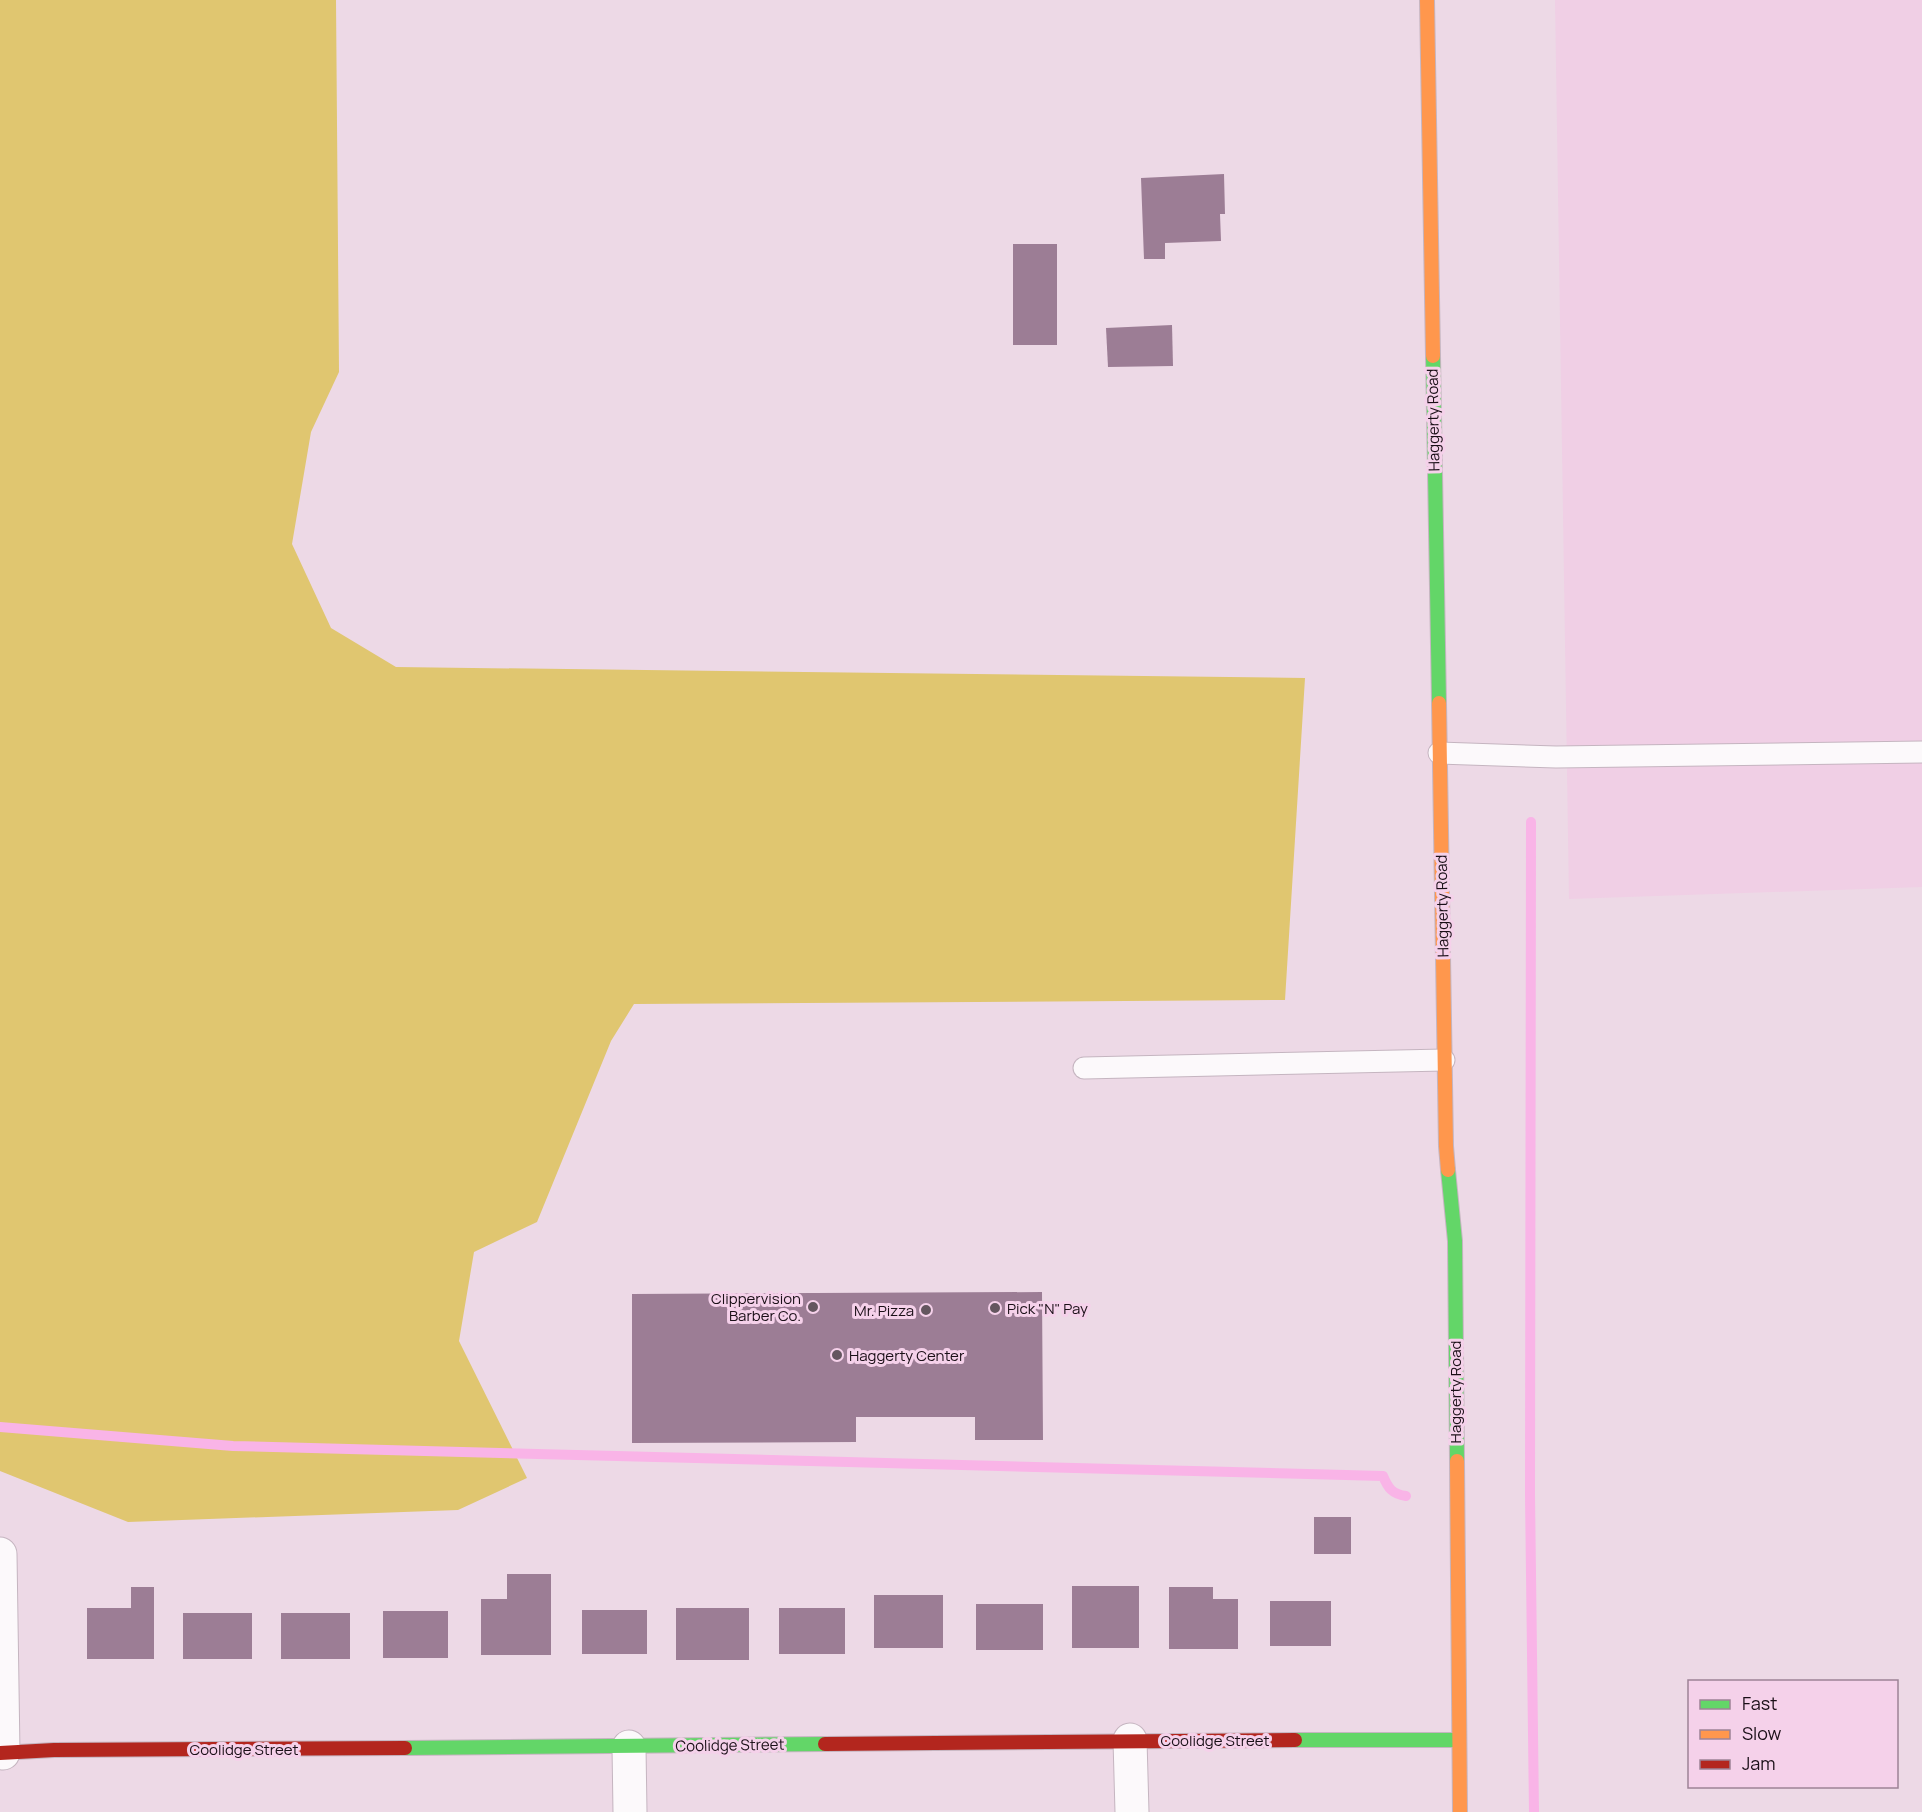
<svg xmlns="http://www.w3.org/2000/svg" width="1922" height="1812" font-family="Manrope,sans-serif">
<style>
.built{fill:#f0cfe5}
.green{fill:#e0c670}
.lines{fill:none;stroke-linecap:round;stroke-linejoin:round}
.stream{stroke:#f9b4e7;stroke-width:10}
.building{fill:#9c7d95}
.lane-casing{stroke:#c5b5c0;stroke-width:23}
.street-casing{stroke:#c5b5c0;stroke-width:35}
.fast-casing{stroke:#c5b5c0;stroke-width:16}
.slow-casing{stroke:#c5b5c0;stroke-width:16}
.jam-casing{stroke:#c5b5c0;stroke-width:16}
.lane{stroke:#fcf9fb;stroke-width:21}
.street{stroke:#fcf9fb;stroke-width:33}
.fast{stroke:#63d668;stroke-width:14}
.slow{stroke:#ff974d;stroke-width:14}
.jam{stroke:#b3261e;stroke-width:14}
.poi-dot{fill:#64565f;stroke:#f5d1ea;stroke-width:2}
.labels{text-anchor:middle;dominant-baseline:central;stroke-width:6;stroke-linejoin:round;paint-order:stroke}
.street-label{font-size:15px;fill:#1a0f17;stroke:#f5d1ea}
.poi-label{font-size:15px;fill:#1a0f17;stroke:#f5d1ea;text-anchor:end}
</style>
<rect width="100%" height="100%" fill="#edd9e6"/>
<polygon class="built" points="1555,0 1922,0 1922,887 1569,899"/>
<polygon class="green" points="0,0 336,0 339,372 311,432 292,544 331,628 396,667 1305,678 1285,1000 634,1004 611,1041 537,1222 474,1252 459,1341 527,1478 458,1510 128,1522 0,1471"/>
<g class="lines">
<g class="stream">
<polyline points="1531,822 1530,1495 1534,1812"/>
<path d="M0 1427 233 1446 1383 1476C1388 1488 1392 1494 1406 1496"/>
</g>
</g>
<g class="building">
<polygon points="1224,174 1225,214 1220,214 1221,241 1165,243 1165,259 1144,259 1141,178"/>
<rect x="1013" y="244" width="44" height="101"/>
<polygon points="1172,325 1173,366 1108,367 1106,328"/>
<polygon points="1042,1292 1043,1440 975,1440 975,1417 856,1417 856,1442 632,1443 632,1294"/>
<rect x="1314" y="1517" width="37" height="37"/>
<polygon points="507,1574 551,1574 551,1655 481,1655 481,1599 507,1599"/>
<rect x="1072" y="1586" width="67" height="62"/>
<polygon points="131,1587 154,1587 154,1659 87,1659 87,1608 131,1608"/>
<polygon points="1169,1587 1213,1587 1213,1599 1238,1599 1238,1649 1169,1649"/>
<rect x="874" y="1595" width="69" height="53"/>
<rect x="1270" y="1601" width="61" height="45"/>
<rect x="976" y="1604" width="67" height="46"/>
<rect x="676" y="1608" width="73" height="52"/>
<rect x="779" y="1608" width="66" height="46"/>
<rect x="582" y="1610" width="65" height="44"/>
<rect x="383" y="1611" width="65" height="47"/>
<rect x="183" y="1613" width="69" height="46"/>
<rect x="281" y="1613" width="69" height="46"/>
</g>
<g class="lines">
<defs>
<g id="lane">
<polyline points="1439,753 1556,757 1922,752"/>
<polyline points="1084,1068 1444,1060"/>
</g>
<g id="street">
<polyline points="0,1554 3,1753"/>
<polyline points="1130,1740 1132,1812"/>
<polyline points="629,1747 630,1812"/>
</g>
<g id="fast">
<polyline points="1433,356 1439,703"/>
<polyline points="1448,1170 1455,1241 1457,1461"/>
<polyline points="1295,1740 1459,1740"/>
<polyline points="405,1748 825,1744"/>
</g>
<g id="slow">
<polyline points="1427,0 1433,356"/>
<polyline points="1439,703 1446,1146 1448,1170"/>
<polyline points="1457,1461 1460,1812"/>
</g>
<g id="jam">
<polyline points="825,1744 1295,1740"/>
<polyline points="0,1753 54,1750 405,1748"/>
</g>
</defs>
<use href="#lane" class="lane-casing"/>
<use href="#street" class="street-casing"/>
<use href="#fast" class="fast-casing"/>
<use href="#slow" class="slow-casing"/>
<use href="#jam" class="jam-casing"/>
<use href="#lane" class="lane"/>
<use href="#street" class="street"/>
<use href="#fast" class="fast"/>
<use href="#slow" class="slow"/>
<use href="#jam" class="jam"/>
</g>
<g class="poi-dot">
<circle cx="813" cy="1307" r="6"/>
<circle cx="995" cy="1308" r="6"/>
<circle cx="926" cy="1310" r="6"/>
<circle cx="837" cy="1355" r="6"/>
</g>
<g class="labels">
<g class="street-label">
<text transform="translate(1433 420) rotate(-91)">Haggerty Road</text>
<text transform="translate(1442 906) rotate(-91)">Haggerty Road</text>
<text transform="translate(1455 1392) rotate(-90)">Haggerty Road</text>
<text x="1215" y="1740">Coolidge Street</text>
<text transform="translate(730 1745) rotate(-1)">Coolidge Street</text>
<text x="244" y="1749">Coolidge Street</text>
</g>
<g class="poi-label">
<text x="801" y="1298">Clippervision<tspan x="801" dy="17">Barber Co.</tspan></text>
<text x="1007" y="1308" text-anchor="start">Pick "N" Pay</text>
<text x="914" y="1310">Mr. Pizza</text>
<text x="849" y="1355" text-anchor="start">Haggerty Center</text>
</g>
</g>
<rect x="1688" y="1680" width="210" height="108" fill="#f5d1ea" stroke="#9d8396" stroke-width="1.5"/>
<rect x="1700" y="1700" width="30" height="9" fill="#63d668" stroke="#9d8396" stroke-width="1.5"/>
<text x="1742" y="1710" font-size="18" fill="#1a0f17">Fast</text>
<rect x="1700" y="1730" width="30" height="9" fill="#ff974d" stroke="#9d8396" stroke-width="1.5"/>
<text x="1742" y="1740" font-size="18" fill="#1a0f17">Slow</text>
<rect x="1700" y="1760" width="30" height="9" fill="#b3261e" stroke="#9d8396" stroke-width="1.5"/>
<text x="1742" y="1770" font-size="18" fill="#1a0f17">Jam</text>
</svg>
